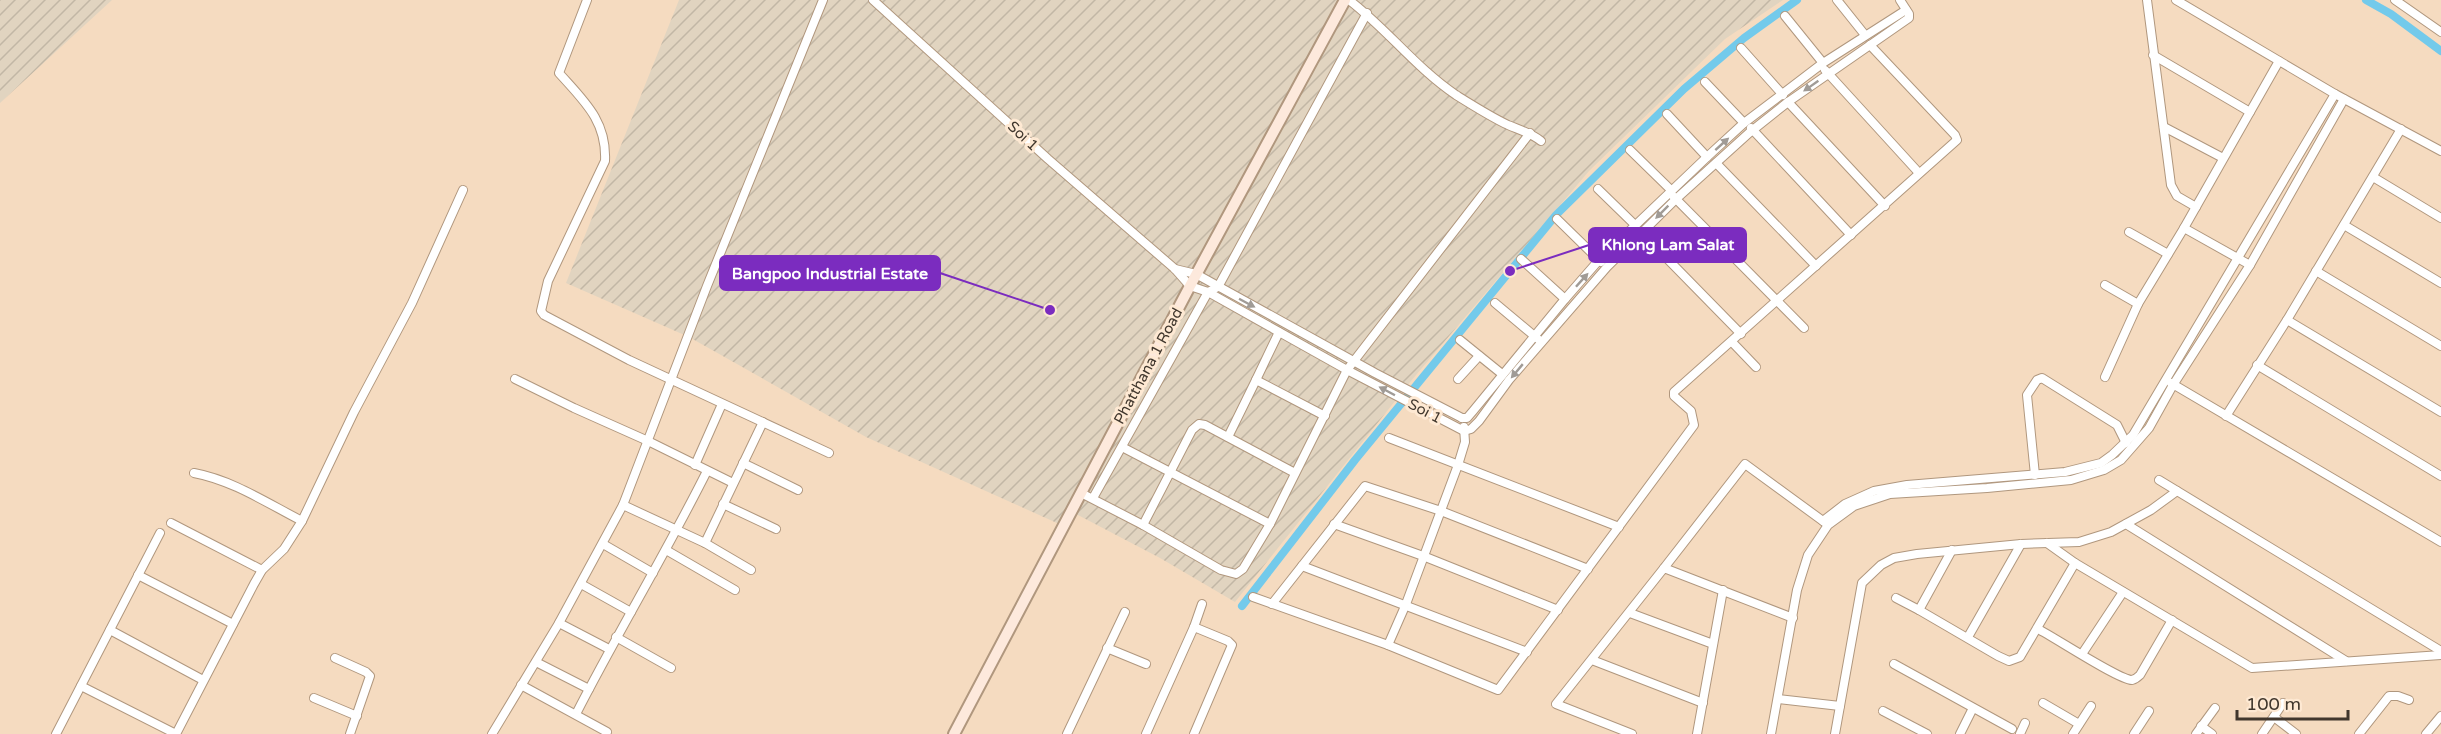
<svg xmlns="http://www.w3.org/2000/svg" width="2441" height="734" font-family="'Varela Round',sans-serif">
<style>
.industrial{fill:url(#industrial-furrows)}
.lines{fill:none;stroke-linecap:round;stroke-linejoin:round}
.canal{stroke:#73caeb;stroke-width:8}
.minor-casing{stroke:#b0977e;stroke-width:10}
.secondary-casing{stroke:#b0977e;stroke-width:14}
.minor{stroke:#fff;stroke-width:8}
.secondary{stroke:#fde9dc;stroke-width:10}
.oneway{fill:#a09b96}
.labels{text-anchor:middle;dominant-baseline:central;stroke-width:6;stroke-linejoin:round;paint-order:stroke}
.street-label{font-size:15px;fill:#41372d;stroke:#fee9d3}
.leader{fill:none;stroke:#7b2cbf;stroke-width:2}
.callout-dot{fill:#7b2cbf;stroke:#fee9d3;stroke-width:2}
.callout{fill:#7b2cbf;stroke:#7b2cbf;stroke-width:2}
.callout-label{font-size:16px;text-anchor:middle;font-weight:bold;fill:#fff}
</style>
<defs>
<pattern id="industrial-furrows" width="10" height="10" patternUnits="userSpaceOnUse" patternTransform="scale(1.5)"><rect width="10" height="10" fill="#e1d4c0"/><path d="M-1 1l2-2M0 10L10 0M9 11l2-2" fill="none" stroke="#c2b7a5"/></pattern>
</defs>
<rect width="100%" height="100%" fill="#f5dbc0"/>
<g class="industrial">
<polygon points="0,0 112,0 0,103"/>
<polygon points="679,0 1783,0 1725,39 1589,171 1411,381 1235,602 1160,558 1076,514 1068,528 906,455 866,437 689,337 566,283"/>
</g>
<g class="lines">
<g class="canal">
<polyline points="2366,0 2391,14 2441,51"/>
<polyline points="1242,606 1355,460 1556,215 1684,89 1744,38 1797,0"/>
</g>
<defs>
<g id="minor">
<path d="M587 0 559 73C584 101 607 121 605 161L548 281 541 311 544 315 629 360 829 453"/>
<polyline points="873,0 1048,159 1175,269 1190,286 1208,292 1347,370 1464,431 1471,429 1479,421 1509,380 1607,267 1676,199 1749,133 1788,102 1909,18 1909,14 1900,0"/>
<path d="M1349 0C1387 29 1416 68 1456 95 1472 105 1491 117 1508 125 1520 130 1531 133 1541 141"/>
<polyline points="1837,0 1865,35"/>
<polyline points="2147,0 2171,185 2177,196 2196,207"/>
<polyline points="2176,0 2335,94 2441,151"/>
<polyline points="2395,0 2441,32"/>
<polyline points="1785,16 1823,63"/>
<polyline points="1741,48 1783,95"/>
<polyline points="2153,55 2250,112"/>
<polyline points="1825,70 1919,173"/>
<polyline points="1705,82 1744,123"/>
<polyline points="1788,102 1885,206"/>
<polyline points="1667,114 1707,157"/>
<polyline points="2164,127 2223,158"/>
<polyline points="1751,128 1851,235"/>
<polyline points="1630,150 1671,190"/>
<polyline points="1716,163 1816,266"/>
<polyline points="2373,177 2441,218"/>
<polyline points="1598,189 1635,225"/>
<polyline points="1672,195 1804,328"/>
<polyline points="1557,219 1601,262"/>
<polyline points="2344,225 2441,283"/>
<polyline points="2184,228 2250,265"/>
<polyline points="2129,232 2168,254"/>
<polyline points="1642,233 1741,334"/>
<polyline points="1521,259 1565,299"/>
<polyline points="1175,269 1196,274 1375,373 1462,418"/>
<polyline points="2316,271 2441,346"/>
<polyline points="2105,285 2138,304"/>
<polyline points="1495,303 1538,339"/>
<polyline points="2287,320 2441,412"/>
<polyline points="1460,340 1502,374"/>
<polyline points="1732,342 1756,367"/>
<polyline points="2257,365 2441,476"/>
<polyline points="2105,377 2138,304 2184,228 2279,61"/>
<polyline points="515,379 574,408 648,441 733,483"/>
<polyline points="1458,379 1479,356"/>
<polyline points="1256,380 1279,332"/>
<polyline points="2171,383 2441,542"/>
<polyline points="2226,416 2287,320 2401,129"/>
<polyline points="1462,418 1467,418 1473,411 1565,299 1599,260 1707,157 1744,123 1823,63 1906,10"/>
<polyline points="1228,437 1256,380 1325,416"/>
<polyline points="1389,438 1619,527"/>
<polyline points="1122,447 1270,524"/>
<polyline points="743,463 798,490"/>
<polyline points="695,465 722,404"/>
<path d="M194 473C232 480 267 503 302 521"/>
<polyline points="2035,475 2027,395 2037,380 2042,378 2117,425 2126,443"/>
<polyline points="2159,480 2441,651"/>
<polyline points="1081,493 1143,525 1221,570 1236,574 1243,569 1270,524 1347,370 1530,133"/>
<polyline points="1093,498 1208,292 1218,287 1367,13"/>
<polyline points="723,504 776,529"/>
<polyline points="623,505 705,543 751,570"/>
<polyline points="1823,521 1845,504 1874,491 1907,485 2065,472 2101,463 2112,455 2133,435 2335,94"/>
<polyline points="171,523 262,570"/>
<polyline points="1334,524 1423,556 1558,610"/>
<polyline points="2126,524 2346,661"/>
<polyline points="1143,525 1192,430 1199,424 1205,425 1295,473"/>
<polyline points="705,543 763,422"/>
<polyline points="2047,543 2075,563 2252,668 2441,655"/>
<polyline points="603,544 653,573"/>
<polyline points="666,550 735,590"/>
<polyline points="1952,550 1919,610 1998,656 2009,661 2020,657 2075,563"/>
<polyline points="1302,566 1527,652"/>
<polyline points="1664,568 1745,464 1827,524"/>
<polyline points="138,575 233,624"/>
<polyline points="581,584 631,612"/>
<polyline points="1253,597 1388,645 1498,690 1694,425 1691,411 1674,396 1674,392 1957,140 1955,135 1870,45"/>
<polyline points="1896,598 1919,610"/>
<polyline points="1272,604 1365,486 1441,511 1588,569"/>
<polyline points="1630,613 1713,644"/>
<polyline points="559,623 609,649"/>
<polyline points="1194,627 1228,641 1232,645 1194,734"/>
<path d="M2038 629C2054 637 2119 680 2132 680 2136 679 2137 678 2140 675L2172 620"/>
<polyline points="110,630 203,680"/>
<polyline points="616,637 671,668"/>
<polyline points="1968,637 2021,544"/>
<polyline points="1388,645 1406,604 1458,465 1465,442 1464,427"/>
<polyline points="1107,648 1146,664"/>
<polyline points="2082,654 2123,592"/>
<polyline points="335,658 366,672 370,676 350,734"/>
<polyline points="1592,660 1703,703"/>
<polyline points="536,662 589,689"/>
<polyline points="1894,664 2012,729"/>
<polyline points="521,685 607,732"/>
<polyline points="81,686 176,734"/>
<polyline points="314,698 357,716"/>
<polyline points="1778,699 1840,706"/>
<polyline points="2043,703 2079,724"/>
<polyline points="1883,711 1927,734"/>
<path d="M576 714C618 632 666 553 707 471"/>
<polyline points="2274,717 2296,734"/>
<polyline points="2201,726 2212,734"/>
<polyline points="56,734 160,533"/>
<polyline points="176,734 254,584 262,570 284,549 302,521 354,412 412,303 463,190"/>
<polyline points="492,734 559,623 623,505 707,286 823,0"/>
<polyline points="1067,734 1125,612"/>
<polyline points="1146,734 1194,627 1202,604"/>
<polyline points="1632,734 1556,704 1664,568 1793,618"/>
<polyline points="1697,734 1723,590"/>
<polyline points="1771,734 1797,590 1808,555 1828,525 1854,506 1890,494 1987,488 2071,480 2104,470 2121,460 2149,428 2173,385 2250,265 2344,99"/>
<polyline points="1835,734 1862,583 1881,565 1894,558 1917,554 2021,544 2079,542 2111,532 2151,510 2177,491"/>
<polyline points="1960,734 1973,708"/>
<polyline points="2020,734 2025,723"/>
<polyline points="2073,734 2091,706"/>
<polyline points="2134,734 2149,711"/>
<polyline points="2196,734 2215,708"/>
<polyline points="2262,734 2283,703"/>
<polyline points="2359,734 2389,696 2398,696 2409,700"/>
<polyline points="2426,734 2441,716"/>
</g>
<polyline id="secondary" points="954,734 1190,286 1345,0"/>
</defs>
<use href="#minor" class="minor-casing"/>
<use href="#secondary" class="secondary-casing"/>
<use href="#minor" class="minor"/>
<use href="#secondary" class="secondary"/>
</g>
<defs><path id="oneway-solid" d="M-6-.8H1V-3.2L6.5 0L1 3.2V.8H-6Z" transform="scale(1.5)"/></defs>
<g class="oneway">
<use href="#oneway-solid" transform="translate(1811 86) rotate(145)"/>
<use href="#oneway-solid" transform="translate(1722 144) rotate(-42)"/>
<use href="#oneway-solid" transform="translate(1662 212) rotate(135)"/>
<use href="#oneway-solid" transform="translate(1582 280) rotate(-48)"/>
<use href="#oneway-solid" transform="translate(1247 303) rotate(28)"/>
<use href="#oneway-solid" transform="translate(1517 371) rotate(130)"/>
<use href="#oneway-solid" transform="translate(1387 391) rotate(-152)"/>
</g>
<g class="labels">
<g class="street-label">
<text transform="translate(1023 136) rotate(43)">Soi 1</text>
<text transform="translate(1148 366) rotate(-62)">Phatthana 1 Road</text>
<text transform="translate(1425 411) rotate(28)">Soi 1</text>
</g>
</g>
<path class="leader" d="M1510 271L1589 245M1050 310L940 273"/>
<g class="callout-dot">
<circle cx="1510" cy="271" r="6"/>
<circle cx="1050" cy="310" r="6"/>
</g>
<g class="callout">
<rect x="1589" y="228" width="157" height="34" rx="6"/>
<rect x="720" y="256" width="220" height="34" rx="6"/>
</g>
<g class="callout-label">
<text x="1668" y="250">Khlong Lam Salat</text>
<text x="830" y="279">Bangpoo Industrial Estate</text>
</g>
<path d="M2237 710v9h111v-9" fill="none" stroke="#41372d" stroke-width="3"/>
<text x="2246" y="710" font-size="18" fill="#41372d" stroke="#fee9d3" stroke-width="4.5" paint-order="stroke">100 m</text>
</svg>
